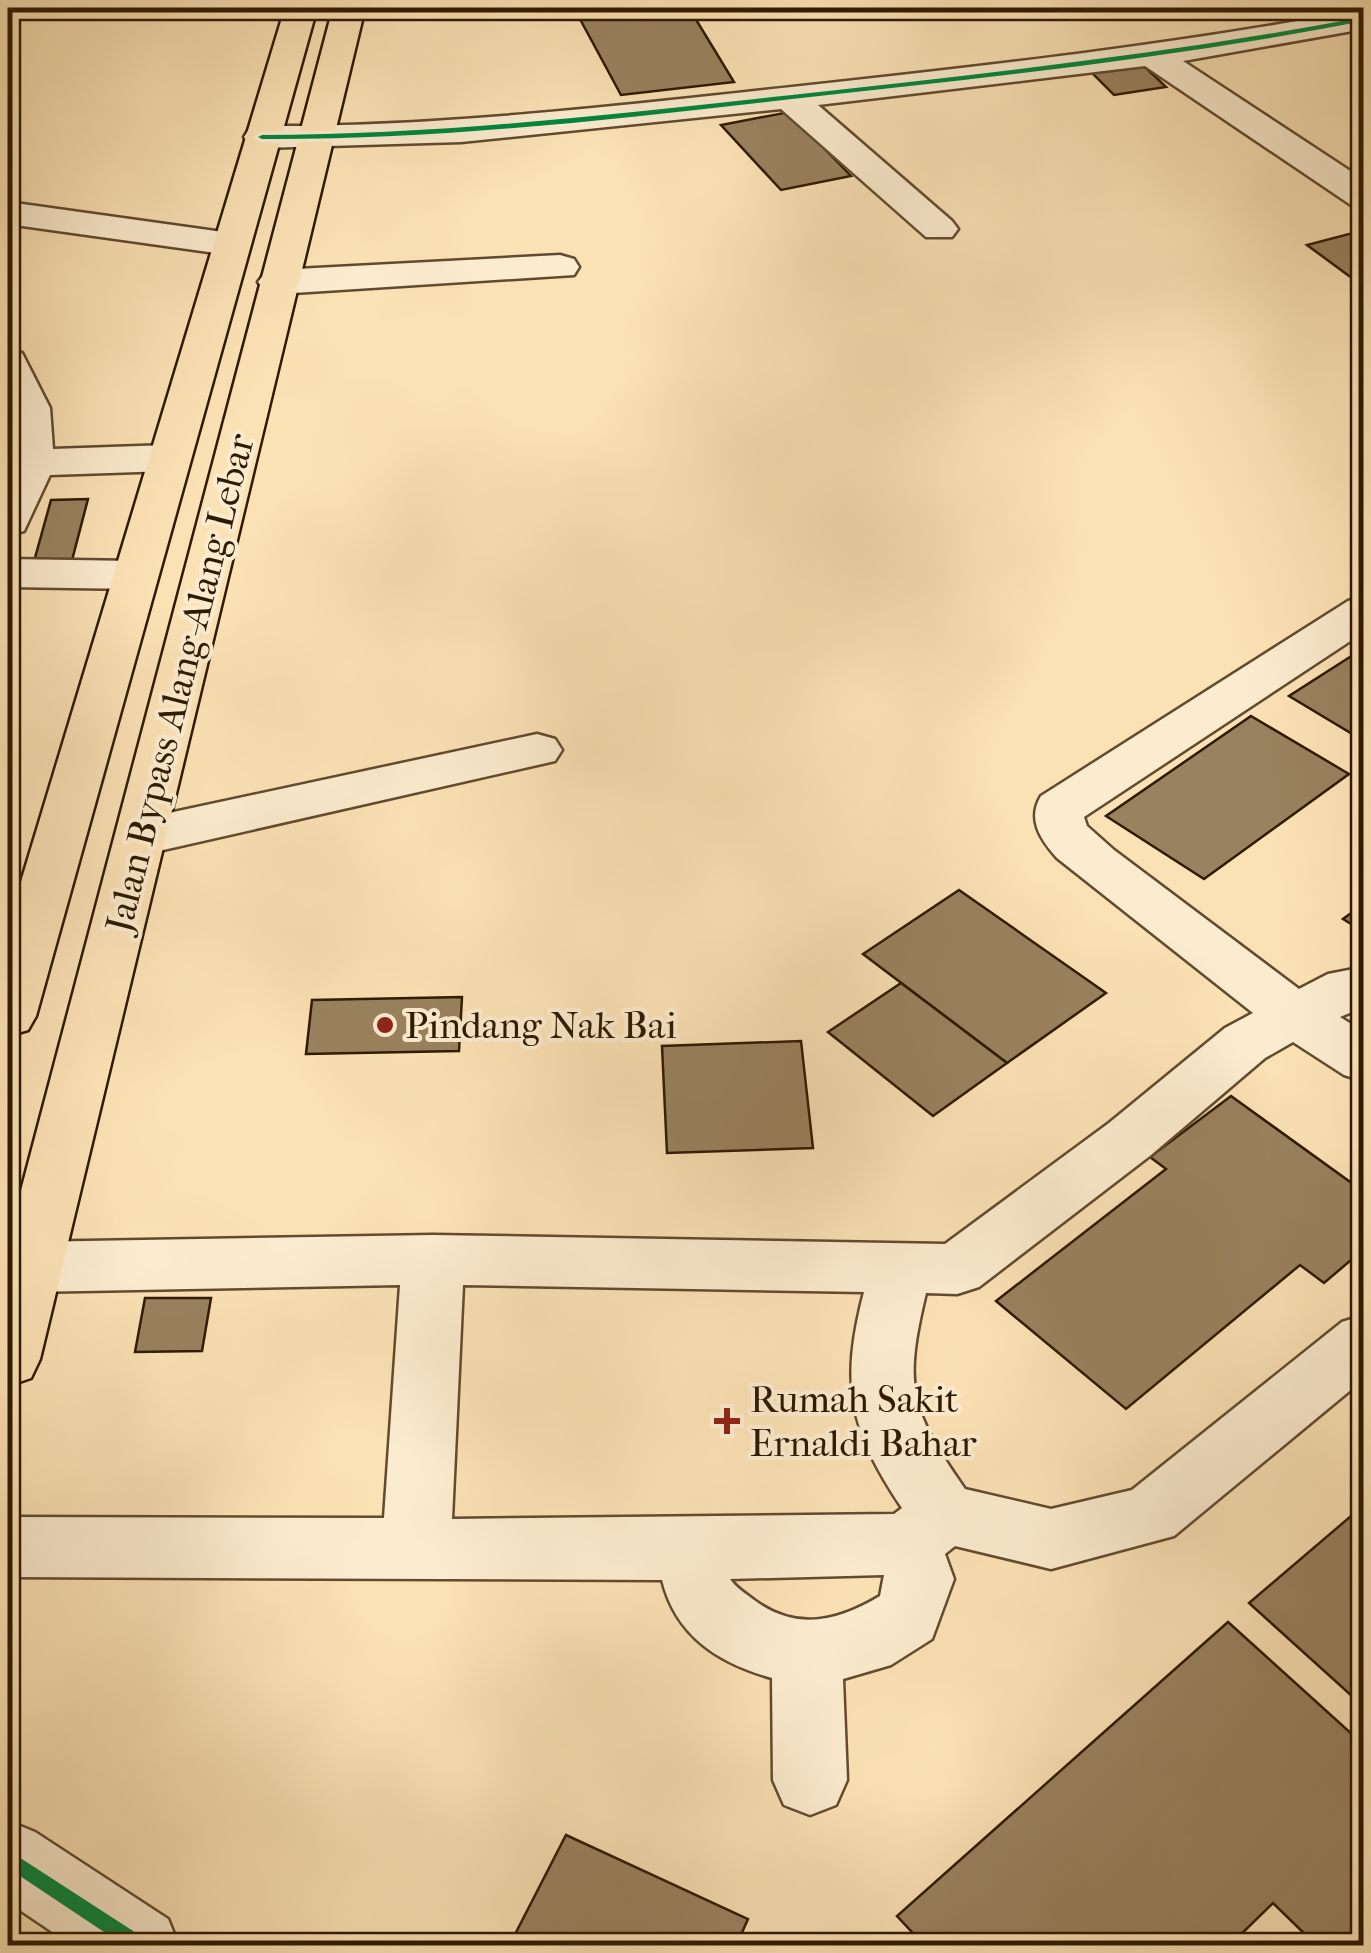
<svg xmlns="http://www.w3.org/2000/svg" width="1371" height="1953" font-family="'IM FELL French Canon',serif">
<style>
.building{fill:#99825f;stroke:#2e1901;stroke-width:2.5}
.lines{fill:none;stroke-linecap:round;stroke-linejoin:round}
.minor-casing{stroke:#614b2e;stroke-width:5}
.highway-casing{stroke:#2e1901;stroke-width:5}
.minor{fill:#fceccf;fill-rule:evenodd}
.highway{fill:#fbe2b5;fill-rule:evenodd}
.cycleway-casing{stroke:#fceccf;stroke-width:7}
.cycleway{fill:#00873e;fill-rule:evenodd}
.poi-dot{fill:#8f2418;stroke:#fceccf;stroke-width:4}
.labels{text-anchor:middle;dominant-baseline:central;stroke-width:8;stroke-linejoin:round;paint-order:stroke}
.street-label{font-size:38px;fill:#2e1901;stroke:#fceccf}
.poi-label{font-size:38px;fill:#2e1901;stroke:#fceccf;text-anchor:start}
</style>
<rect width="100%" height="100%" fill="#fbe2b5"/>
<filter id="stains"><feTurbulence type="fractalNoise" baseFrequency=".002" numOctaves="4"/><feColorMatrix values="0 0 0 0 .2 0 0 0 0 .09 0 0 0 0 .02 0 0 0 .5 -.17"/></filter>
<radialGradient id="worn" r=".72"><stop offset=".6" stop-color="#630" stop-opacity="0"/><stop offset="1" stop-color="#630" stop-opacity=".3"/></radialGradient>
<g class="building">
<polygon points="475,8 559,8 481,18"/>
<polygon points="574,8 689,8 734,82 621,95"/>
<polygon points="1280,8 1326,8 1328,9 1291,16"/>
<polygon points="1144,66 1166,87 1114,95 1092,73"/>
<polygon points="789,112 851,176 781,190 721,125"/>
<polygon points="1364,230 1364,287 1307,245"/>
<polygon points="88,499 71,564 33,565 51,500"/>
<polygon points="1364,648 1364,741 1289,696"/>
<polygon points="1251,716 1349,774 1204,879 1106,816"/>
<polygon points="959,890 1106,993 1007,1063 863,954"/>
<polygon points="1364,904 1364,932 1343,919"/>
<polygon points="901,983 1007,1063 933,1116 828,1032"/>
<polygon points="462,997 459,1051 306,1054 312,1000"/>
<polygon points="801,1041 813,1148 667,1153 662,1046"/>
<polygon points="1231,1096 1364,1192 1364,1249 1324,1283 1300,1265 1126,1409 996,1301 1166,1169 1150,1157"/>
<polygon points="145,1298 211,1298 202,1351 135,1352"/>
<polygon points="1364,1505 1364,1707 1249,1603"/>
<polygon points="1228,1622 1364,1745 1364,1946 1317,1946 1273,1903 1229,1946 925,1946 897,1916"/>
<polygon points="566,1835 748,1919 736,1946 509,1946"/>
</g>
<g class="lines">
<defs>
<g id="minor">
<path d="M1364 9V29L1183 61 1364 180V208L1351 205 1145 66 818 105 952 221 958 229 952 237H926L781 109 461 142 262 148 249 145 244 137 249 129 262 126C440 127 615 106 792 87 984 66 1174 45 1364 9Z"/>
<polygon points="8,202 230,233 244,236 249,244 244,252 230,255 8,224"/>
<polygon points="560,255 574,259 579,267 574,275 278,294 264,290 258,282 264,274 278,270"/>
<polygon points="8,350 22,353 50,408 53,449 168,445 183,449 190,458 183,467 168,471 50,475 24,531 8,535 11,463"/>
<polygon points="8,559 135,561 151,565 158,575 151,585 135,589 8,587"/>
<path d="M1364 597V632L1084 817 1087 826 1114 850 1299 989 1328 974 1364 967V1007L1340 1017 1364 1032V1081L1344 1075 1293 1042 1265 1058 1151 1155 979 1287 957 1294 926 1293C903 1388 910 1410 965 1489L1051 1509 1132 1490 1342 1322 1364 1315V1379L1174 1536 1051 1569 955 1546 945 1554 954 1579 932 1639 891 1665 843 1679 847 1780 836 1805 810 1815 784 1805 773 1780 772 1678C718 1663 676 1636 662 1580L8 1577V1517L384 1518 400 1285 29 1292 8 1285V1249L29 1242 433 1235 945 1244 1109 1123 1225 1028 1253 1013 1057 858C1040 839 1027 819 1041 796L1348 601ZM463 1285 864 1292C840 1384 849 1429 902 1508L894 1514 452 1519ZM884 1575 880 1596C837 1622 796 1631 754 1600 745 1593 736 1588 730 1579Z"/>
<polygon points="537,734 555,739 562,750 555,761 141,855 123,849 115,837 123,825 141,819"/>
<polygon points="8,1821 35,1832 168,1919 179,1946 73,1946 8,1902"/>
</g>
<g id="highway">
<polygon points="285,8 317,8 36,1016 28,1030 8,1036 8,925"/>
<polygon points="333,8 365,8 40,1359 31,1378 8,1386 8,1240"/>
</g>
</defs>
<use href="#minor" class="minor-casing"/>
<use href="#highway" class="highway-casing"/>
<use href="#minor" class="minor"/>
<use href="#highway" class="highway"/>
<defs>
<g id="cycleway">
<path d="M1364 17V21C1174 58 983 78 792 99 615 119 440 140 262 139L258 137 262 135C440 135 615 114 792 95 983 74 1174 53 1364 17Z"/>
<polygon points="8,1850 147,1940 150,1946 125,1946 8,1868"/>
</g>
</defs>
<use href="#cycleway" class="cycleway-casing"/>
<use href="#cycleway" class="cycleway"/>
</g>
<g class="poi-dot">
<circle cx="385" cy="1025" r="10"/>
<path d="M722 1406h10v10h10v10h-10v10h-10v-10h-10v-10h10z"/>
</g>
<g class="labels">
<g class="street-label">
<text transform="translate(180 683) rotate(-76)">Jalan Bypass Alang-Alang Lebar</text>
</g>
<g class="poi-label">
<text x="405" y="1025">Pindang Nak Bai</text>
<text x="750" y="1399">Rumah Sakit<tspan x="750" dy="44">Ernaldi Bahar</tspan></text>
</g>
</g>
<rect width="1371" height="1953" fill="none" stroke="#fbe2b5" stroke-width="40"/>
<rect x="10" y="10" width="1351" height="1933" fill="none" stroke="#2e1901" stroke-width="5"/>
<rect x="20" y="20" width="1331" height="1913" fill="none" stroke="#2e1901" stroke-width="2.5"/>
<rect width="100%" height="100%" filter="url(#stains)"/>
<rect width="100%" height="100%" fill="url(#worn)"/>
</svg>
